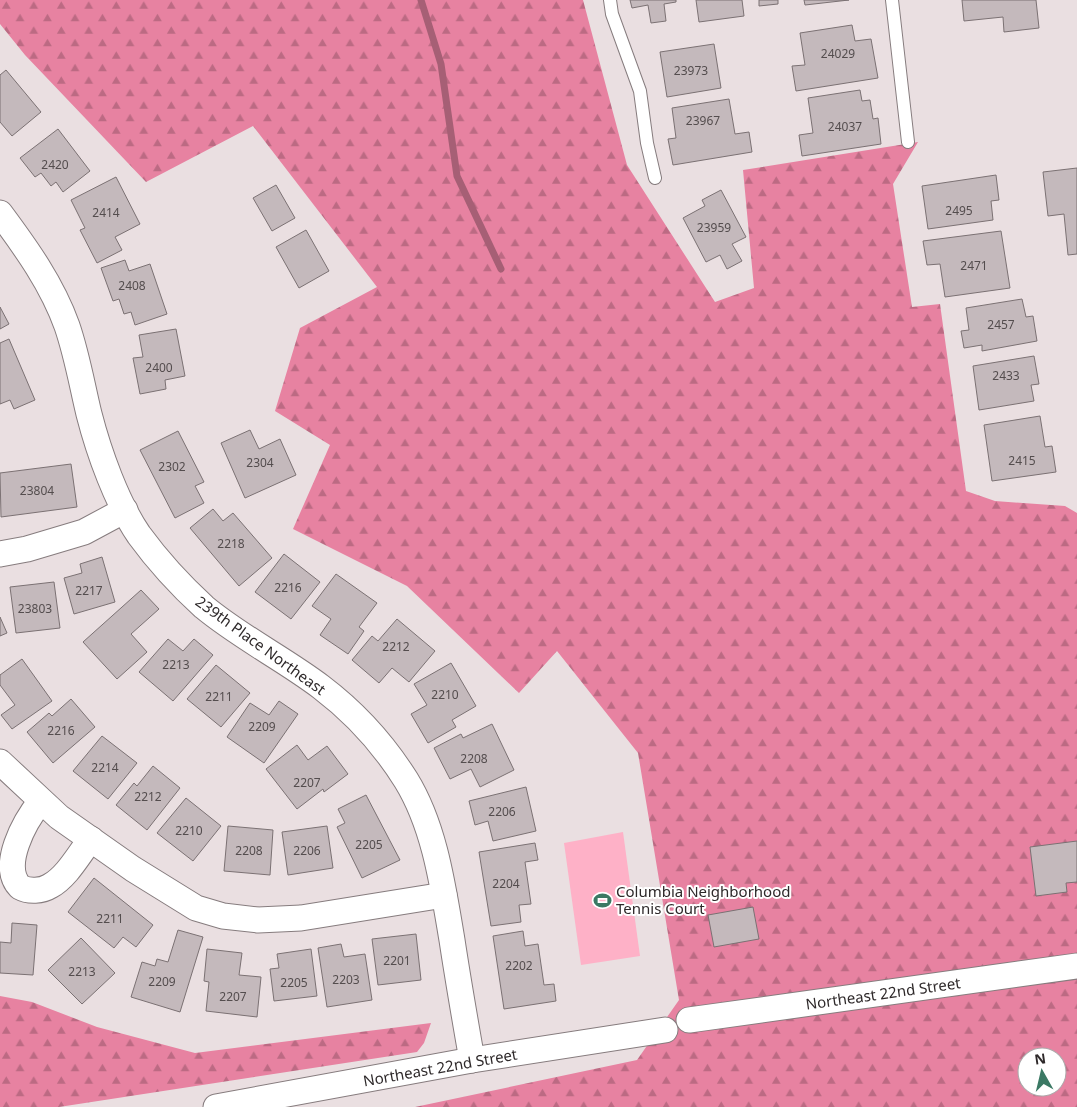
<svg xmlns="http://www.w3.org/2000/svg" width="1077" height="1107" font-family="'Noto Sans',sans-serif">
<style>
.forest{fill:url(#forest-firs);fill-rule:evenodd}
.pitch{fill:#feb1c7}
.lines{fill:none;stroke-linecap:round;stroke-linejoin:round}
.stream{stroke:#a65f75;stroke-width:7}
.building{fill:#c4b9bc;stroke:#7b7173}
.service-casing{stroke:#867c7e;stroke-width:14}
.minor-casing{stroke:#867c7e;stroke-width:27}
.service{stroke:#fff;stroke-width:12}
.minor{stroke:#fff;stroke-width:25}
.labels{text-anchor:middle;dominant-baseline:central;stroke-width:4;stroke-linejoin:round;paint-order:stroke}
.number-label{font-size:12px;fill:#544d4e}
.street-label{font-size:15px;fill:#2e292a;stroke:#fff}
.poi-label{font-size:15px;fill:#2e292a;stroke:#fff;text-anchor:start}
</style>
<defs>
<pattern id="forest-firs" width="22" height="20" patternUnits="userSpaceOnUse" patternTransform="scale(1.25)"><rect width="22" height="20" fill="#e782a1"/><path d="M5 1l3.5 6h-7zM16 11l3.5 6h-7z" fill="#bc6a83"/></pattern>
</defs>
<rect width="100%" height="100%" fill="#eadfe1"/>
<g class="forest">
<path d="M0 0H583L627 165 715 302 754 288 743 170 918 142 893 184 912 307 940 304 966 491 995 501 1065 506 1077 513V1107H415L637 1060 679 1000 638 753 557 651 519 693 407 586 293 529 330 445 275 411 300 328 377 287 253 126 146 182 25 55 0 24ZM1027 1057H1057V1087H1027Z"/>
<polygon points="0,996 32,1002 97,1027 195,1053 431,1023 424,1043 417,1052 59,1107 0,1107"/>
</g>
<polygon class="pitch" points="623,832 640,956 581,965 564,843"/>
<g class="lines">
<polyline class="stream" points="421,0 441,64 457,176 501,269"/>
</g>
<g class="building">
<polygon points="630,0 676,0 676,2 664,4 666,21 651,23 648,5 632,8"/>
<polygon points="696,0 742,0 744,16 699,22"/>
<polygon points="759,0 778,0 778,4 759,6"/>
<polygon points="804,0 849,0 805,5"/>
<polygon points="962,0 1036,0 1039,28 1004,32 1003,17 964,21"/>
<polygon points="852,25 855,41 871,39 878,78 796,91 792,66 805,65 800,33"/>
<polygon points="714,44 721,88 667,97 660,52"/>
<polygon points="6,70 41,112 12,136 0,122 0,75"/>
<polygon points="860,90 862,101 870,100 873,119 878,118 881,144 802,156 799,135 813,133 808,98"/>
<polygon points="729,99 735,134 749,132 752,152 673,165 668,139 676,138 672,108"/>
<polygon points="58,129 90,171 63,192 56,182 51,186 41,173 35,177 20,158"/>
<polygon points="1077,168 1077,254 1068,255 1064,214 1048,216 1043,172"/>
<polygon points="996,175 999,200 991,201 993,220 928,229 922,186"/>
<polygon points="116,177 140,224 115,237 122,250 97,263 80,230 85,228 71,200"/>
<polygon points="276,185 295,218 272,231 253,198"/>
<polygon points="721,190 746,237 732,244 742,261 727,269 720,255 706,262 683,218 705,206 702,200"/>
<polygon points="306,230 329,271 299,288 276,247"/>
<polygon points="1001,231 1010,288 945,297 940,264 927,265 923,241"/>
<polygon points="125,260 129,271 150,264 167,314 135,325 131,312 124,314 119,299 113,301 101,268"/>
<polygon points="1022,299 1026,317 1033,316 1037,341 982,351 982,345 964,348 961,331 969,330 966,308"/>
<polygon points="0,307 9,324 0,329"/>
<polygon points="176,329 185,376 165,380 166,389 140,394 133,358 143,357 139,335"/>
<polygon points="9,339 35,400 14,409 10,400 0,404 0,343"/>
<polygon points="1034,356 1039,384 1031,385 1034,401 979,410 973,366"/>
<polygon points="1040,416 1045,447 1052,446 1056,472 992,481 984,425"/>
<polygon points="250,430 259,449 280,439 296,475 245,498 221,443"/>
<polygon points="178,431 204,482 195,486 204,503 175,518 140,450"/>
<polygon points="71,464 77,507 1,517 0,473"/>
<polygon points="213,509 223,521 233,513 272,558 239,586 190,528"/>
<polygon points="284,554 320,582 291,619 255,592"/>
<polygon points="102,557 115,602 74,614 64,578 82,573 80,564"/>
<polygon points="336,574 377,603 359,627 364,631 348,654 320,635 331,619 312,606"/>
<polygon points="54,582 60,628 16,633 10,587"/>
<polygon points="141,590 159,609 131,634 147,652 117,679 83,642"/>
<polygon points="0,617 7,633 0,636"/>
<polygon points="397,619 435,651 409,682 392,668 379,683 352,660 372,636 378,641"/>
<polygon points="168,639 183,651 194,639 213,655 173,701 139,672"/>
<polygon points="22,659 52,701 12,729 1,715 15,705 0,685 0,675"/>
<polygon points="451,663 476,706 452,720 456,727 428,743 411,714 427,705 414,684"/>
<polygon points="216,665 250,693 221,727 187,699"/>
<polygon points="71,699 95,727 53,763 27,732 49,713 52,716"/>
<polygon points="279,701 298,714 264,763 227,737 250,703 269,715"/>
<polygon points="492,724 514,770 480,787 471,769 450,779 434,748 461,734 463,738"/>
<polygon points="102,736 137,763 108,799 73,771"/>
<polygon points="297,745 308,760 327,746 348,774 324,792 323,789 297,809 266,769"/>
<polygon points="153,766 180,788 147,830 116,805 134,783 137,786"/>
<polygon points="526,787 536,831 493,841 488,821 475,825 469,801"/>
<polygon points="366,795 400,860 362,878 337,827 345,823 338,809"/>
<polygon points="186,798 221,826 193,861 157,833"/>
<polygon points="228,826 273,830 270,875 224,871"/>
<polygon points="327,826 333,868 288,875 282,832"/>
<polygon points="1077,841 1077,882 1066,883 1067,892 1036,896 1030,847"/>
<polygon points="535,843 538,860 525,862 531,904 519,905 521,922 491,926 479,852"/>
<polygon points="94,878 153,925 136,947 123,937 114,948 68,912"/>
<polygon points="753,907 759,939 714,947 708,915"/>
<polygon points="12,923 37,925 33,975 0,973 0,942 11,943"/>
<polygon points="178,930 203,937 180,1012 131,997 142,962 155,966 157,959 168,962"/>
<polygon points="523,931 525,946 538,944 544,985 554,984 556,1001 504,1009 493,936"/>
<polygon points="416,934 421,980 378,985 372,939"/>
<polygon points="81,938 115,973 82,1004 48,970"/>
<polygon points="341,944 344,957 365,954 372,1000 327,1007 318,948"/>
<polygon points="207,949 242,953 239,975 261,977 257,1017 206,1011 209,982 204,981"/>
<polygon points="311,949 317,996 274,1001 270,969 279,968 277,954"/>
</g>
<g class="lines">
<defs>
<g id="service">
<polyline points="610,0 612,14 640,91 647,143 655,178"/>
<polyline points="892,0 908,142"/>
</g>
<g id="minor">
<path d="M0 213C26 248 52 284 67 326 77 355 82 385 89 414 99 453 117 503 139 535 158 561 181 586 204 607 240 637 284 659 321 687 354 712 384 745 406 780 435 827 443 887 452 940 458 980 465 1020 472 1060"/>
<polyline points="0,554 27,549 84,532 125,510"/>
<polyline points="0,762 59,817 133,869 196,908 223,916 258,920 301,918 444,895"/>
<path d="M41 801C24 822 0 866 20 887 29 892 42 891 50 886 67 877 79 854 91 839"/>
<polyline points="689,1020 1077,966"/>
<polyline points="216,1107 472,1060 665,1030"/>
</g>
</defs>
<use href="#service" class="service-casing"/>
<use href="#minor" class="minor-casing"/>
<use href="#service" class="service"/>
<use href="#minor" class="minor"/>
</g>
<defs>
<symbol id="stadium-bare" viewBox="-9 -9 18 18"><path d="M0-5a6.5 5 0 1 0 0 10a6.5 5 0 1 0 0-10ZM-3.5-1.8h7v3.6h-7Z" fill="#3b7964" stroke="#fff" stroke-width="2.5" paint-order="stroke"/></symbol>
</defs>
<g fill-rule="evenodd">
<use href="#stadium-bare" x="590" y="888" width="25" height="25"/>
</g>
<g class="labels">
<g class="number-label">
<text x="838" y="53">24029</text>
<text x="691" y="70">23973</text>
<text x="703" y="120">23967</text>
<text x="845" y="126">24037</text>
<text x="55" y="164">2420</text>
<text x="959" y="210">2495</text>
<text x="106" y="212">2414</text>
<text x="714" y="227">23959</text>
<text x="974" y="265">2471</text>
<text x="132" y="285">2408</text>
<text x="1001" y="324">2457</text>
<text x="159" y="367">2400</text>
<text x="1006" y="375">2433</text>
<text x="1022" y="460">2415</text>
<text x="260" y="462">2304</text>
<text x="172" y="466">2302</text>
<text x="37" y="490">23804</text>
<text x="231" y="543">2218</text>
<text x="288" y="587">2216</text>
<text x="89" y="590">2217</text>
<text x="35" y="608">23803</text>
<text x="396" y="646">2212</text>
<text x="176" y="664">2213</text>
<text x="445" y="694">2210</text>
<text x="219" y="696">2211</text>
<text x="262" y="726">2209</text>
<text x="61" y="730">2216</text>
<text x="474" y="758">2208</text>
<text x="105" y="767">2214</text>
<text x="307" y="782">2207</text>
<text x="148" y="796">2212</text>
<text x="502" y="811">2206</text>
<text x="189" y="830">2210</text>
<text x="369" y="844">2205</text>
<text x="249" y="850">2208</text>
<text x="307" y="850">2206</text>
<text x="506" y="883">2204</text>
<text x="110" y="918">2211</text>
<text x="397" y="960">2201</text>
<text x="519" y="965">2202</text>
<text x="82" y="971">2213</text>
<text x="346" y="979">2203</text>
<text x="162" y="981">2209</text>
<text x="294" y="982">2205</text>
<text x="233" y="996">2207</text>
</g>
<g class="street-label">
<text transform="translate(261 645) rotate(36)">239th Place Northeast</text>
<text transform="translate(883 993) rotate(-8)">Northeast 22nd Street</text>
<text transform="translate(440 1067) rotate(-10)">Northeast 22nd Street</text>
</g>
<g class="poi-label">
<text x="616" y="891">Columbia Neighborhood<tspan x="616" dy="17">Tennis Court</tspan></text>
</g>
</g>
<g transform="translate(1042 1072) rotate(352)"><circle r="24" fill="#ffffff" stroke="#aba9aa"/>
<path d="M0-4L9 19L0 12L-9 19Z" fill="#3b7964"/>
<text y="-8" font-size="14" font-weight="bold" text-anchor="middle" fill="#2e292a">N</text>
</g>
</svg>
